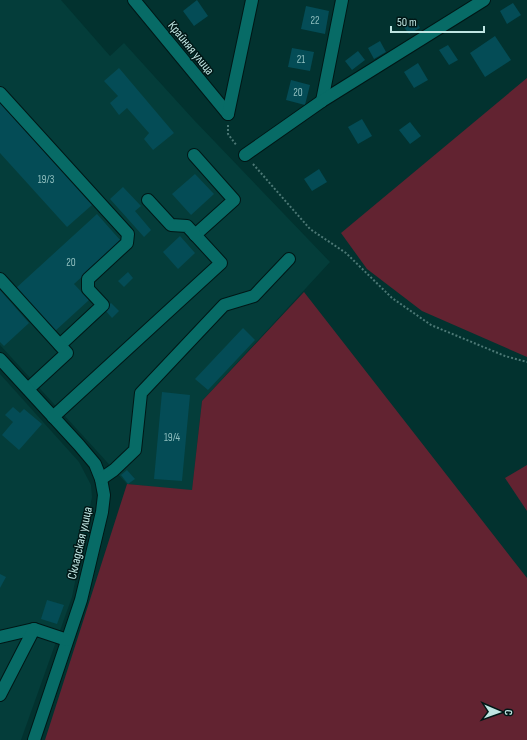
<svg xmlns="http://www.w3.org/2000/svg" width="527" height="740" font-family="'Sofia Sans Condensed',sans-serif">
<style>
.built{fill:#043d3a}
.green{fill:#622331}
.building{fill:#044c56}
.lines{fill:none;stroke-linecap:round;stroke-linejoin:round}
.minor-casing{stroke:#001716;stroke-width:14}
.path{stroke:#4c7875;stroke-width:2;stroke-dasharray:2 2;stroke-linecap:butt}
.minor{stroke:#076b66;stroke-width:12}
.labels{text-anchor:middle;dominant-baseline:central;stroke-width:3;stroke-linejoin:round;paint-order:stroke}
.number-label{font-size:11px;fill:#90bfbf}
.street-label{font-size:13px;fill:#bfe5e2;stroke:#001716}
</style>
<rect width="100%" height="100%" fill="#02322f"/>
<g class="built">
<polygon points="0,0 61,0 110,56 124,43 193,119 330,262 202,401 192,491 127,484 0,345"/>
<polygon points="0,374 79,462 91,485 92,497 72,597 21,740 0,740"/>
</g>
<g class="green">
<polygon points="527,78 527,357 422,311 367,269 341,233"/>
<polygon points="304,292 527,578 527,740 45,740 127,484 192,490 202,401"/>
<polygon points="527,465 527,511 505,478"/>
</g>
<g class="building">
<polygon points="197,0 208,16 194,26 183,11"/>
<polygon points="513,3 521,15 507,24 500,11"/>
<polygon points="306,6 329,11 325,34 301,29"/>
<polygon points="415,19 420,28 409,34 403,26"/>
<polygon points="495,36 511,60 485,77 470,53"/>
<polygon points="380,41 386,52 374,59 368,48"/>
<polygon points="448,45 458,60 449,65 439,50"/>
<polygon points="292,48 314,52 310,71 288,67"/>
<polygon points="358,51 365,60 352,70 345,61"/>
<polygon points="418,63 428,80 414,88 404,72"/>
<polygon points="119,68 174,133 153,150 144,139 149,133 127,108 119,115 110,103 118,96 104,81"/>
<polygon points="291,80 310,85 305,105 286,100"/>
<polygon points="0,103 92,205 67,227 0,153"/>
<polygon points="362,119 372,136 358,144 348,127"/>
<polygon points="410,122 421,136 410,144 399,130"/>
<polygon points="319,169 327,182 312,191 304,179"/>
<polygon points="195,174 214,194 191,215 172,194"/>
<polygon points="123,187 141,206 135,211 151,230 144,237 110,199"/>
<polygon points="97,214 121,241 74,284 89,300 54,332 15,289"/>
<polygon points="180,236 195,253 178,269 163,252"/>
<polygon points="128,272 133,278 124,287 118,281"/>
<polygon points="0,290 29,323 4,346 0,342"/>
<polygon points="111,303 119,311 112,318 104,309"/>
<polygon points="243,328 255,340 208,390 195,379"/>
<polygon points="162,392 190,395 182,481 154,479"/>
<polygon points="13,407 20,413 24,409 42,424 19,450 2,435 13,422 5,415"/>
<polygon points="127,470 135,479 128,484 121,475"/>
<polygon points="0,574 6,577 0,588"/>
<polygon points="47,600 64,605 57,624 41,619"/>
</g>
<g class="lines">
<defs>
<g id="minor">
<polyline points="134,0 228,114"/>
<polyline points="0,93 128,234 127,243 88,279 88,289 103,305 60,345"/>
<polyline points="322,101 342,0"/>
<polyline points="228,114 252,0"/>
<polyline points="194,155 234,200 195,235"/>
<polyline points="245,155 322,101 484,0"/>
<polyline points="0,279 67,353 28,389"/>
<polyline points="0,359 79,445 95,464 101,479 104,495 102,512 81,600 34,740"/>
<polyline points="53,417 221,263 187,226 171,225 148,200"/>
<polyline points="101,479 114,470 135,450 141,393 224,305 254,296 289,259"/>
<polyline points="0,637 34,629 67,640"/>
<polyline points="0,695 34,629"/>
</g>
</defs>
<use href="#minor" class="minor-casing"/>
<g class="path">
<polyline points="228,125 228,134 237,146"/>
<polyline points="253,164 310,229 346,253 392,298 431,325 505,356 527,362"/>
</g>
<use href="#minor" class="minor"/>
</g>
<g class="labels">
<g class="number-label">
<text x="315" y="20">22</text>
<text x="301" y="59">21</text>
<text x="298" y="92">20</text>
<text x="46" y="179">19/3</text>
<text x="71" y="262">20</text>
<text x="172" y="437">19/4</text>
</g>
<g class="street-label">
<text transform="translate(191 48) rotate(51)">Крайняя улица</text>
<text transform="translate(80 543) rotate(-77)">Складская улица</text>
</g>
</g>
<g transform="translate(499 712) rotate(92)" stroke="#001716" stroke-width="3" paint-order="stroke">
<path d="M0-3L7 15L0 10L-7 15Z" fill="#bfe5e2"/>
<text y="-6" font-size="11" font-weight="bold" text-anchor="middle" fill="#bfe5e2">С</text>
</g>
<path d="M391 26v6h93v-6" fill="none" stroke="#bfe5e2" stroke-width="2"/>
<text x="397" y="26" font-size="12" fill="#bfe5e2" stroke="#001716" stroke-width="3" paint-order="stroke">50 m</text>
</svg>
